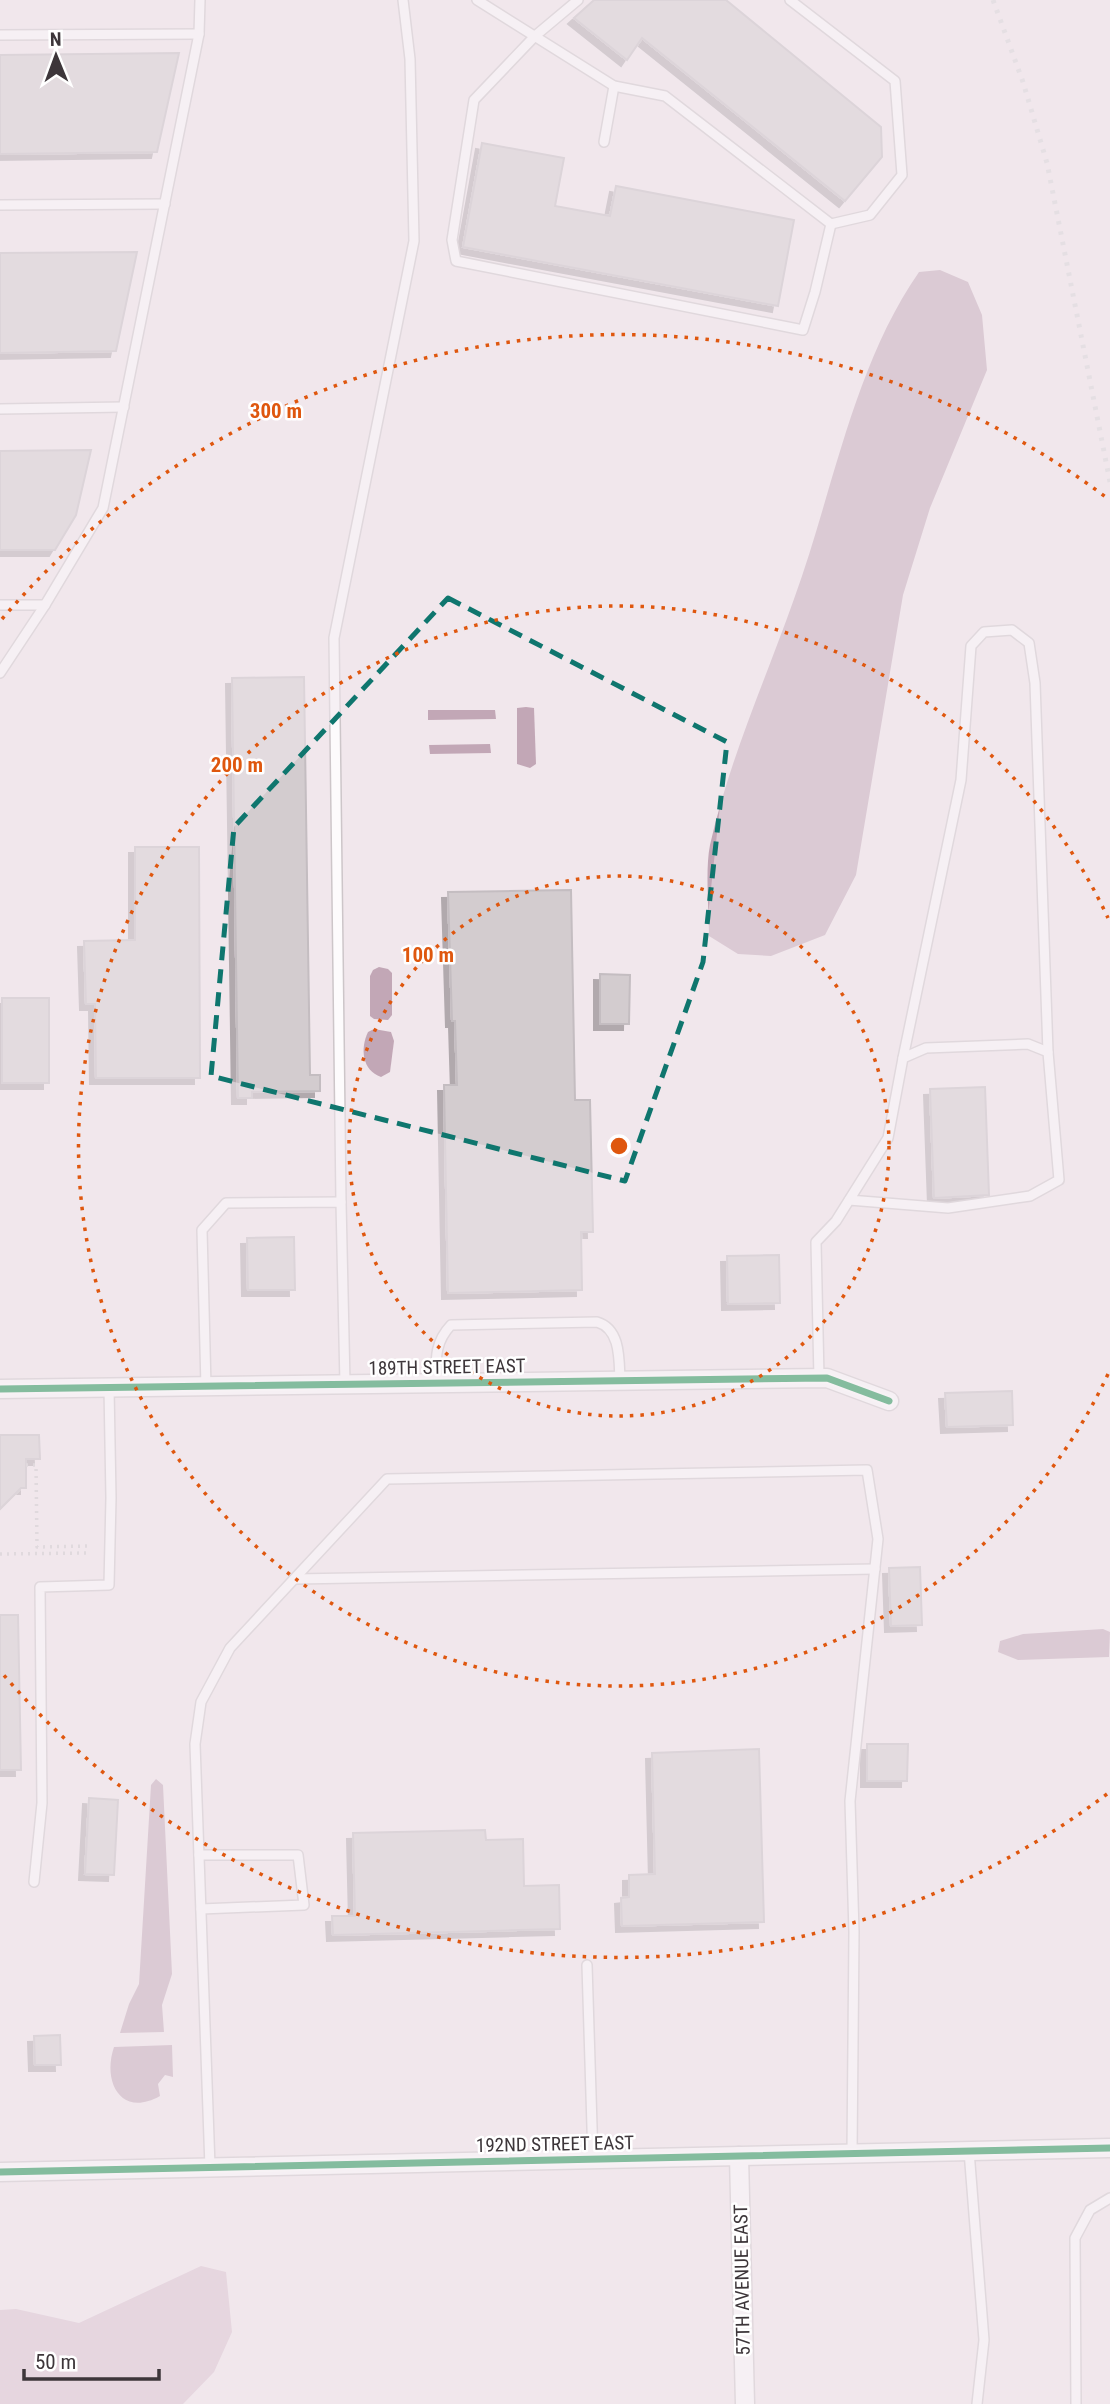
<svg xmlns="http://www.w3.org/2000/svg" width="1110" height="2404" font-family="'Roboto Condensed',sans-serif">
<style>
.forest{fill:#d9c1ce}
.water{fill:#c2a7b6}
.building{fill:#d3cccf;stroke:#c4bdc1;stroke-width:2;filter:url(#shadow)}
.lines{fill:none;stroke-linecap:round;stroke-linejoin:round}
.lane-casing{stroke:#cdc6c9;stroke-width:12}
.street-casing{stroke:#cdc6c9;stroke-width:21}
.path{stroke:#ccc7ca;stroke-width:3.5;stroke-dasharray:2 5;stroke-linecap:butt}
.lane{stroke:#fdfbfc;stroke-width:9}
.street{stroke:#fdfbfc;stroke-width:18}
.rail{stroke:#d8d6d8;stroke-width:5;stroke-dasharray:3.5 7;stroke-linecap:butt}
.cycleway-casing{stroke:#fff;stroke-width:11}
.cycleway{stroke:#00873e;stroke-width:7}
.marked{fill:none;stroke:#0f766e;stroke-width:5;stroke-dasharray:14 9;stroke-linejoin:round}
.ring{fill:none;stroke:#df570e;stroke-width:3.5;stroke-dasharray:3.5 7}
.labels{text-anchor:middle;dominant-baseline:central;stroke-width:5;stroke-linejoin:round;paint-order:stroke}
.street-label{font-size:19px;fill:#3d363a;stroke:#fff}
.centre{fill:#df570e;stroke:#fff;stroke-width:3.5}
.ring-label{font-size:21px;text-anchor:middle;font-weight:bold;fill:#df570e;stroke:#fff;stroke-width:5;stroke-linejoin:round;paint-order:stroke}
</style>
<defs>
<filter id="shadow"><feDropShadow dx="-6" dy="6" stdDeviation="0" flood-color="#0004"/></filter>
</defs>
<rect width="100%" height="100%" fill="#f1e7ec"/>
<polygon class="forest" points="201,2266 226,2272 232,2332 214,2372 183,2404 0,2404 0,2310 16,2309 79,2323"/>
<g class="water">
<path d="M940 270 968 282 982 315 987 370 930 508 903 595 856 875 825 935 771 956 738 954 709 936C709 910 705 870 710 845 729 760 765 681 794 599 833 492 853 367 919 272Z"/>
<polygon points="526,707 534,708 536,764 530,768 517,764 517,708"/>
<polygon points="428,710 495,710 496,719 428,720"/>
<polygon points="490,744 491,753 430,754 429,745"/>
<polygon points="379,967 388,969 392,973 392,1015 388,1020 374,1019 370,1016 370,976 373,970"/>
<path d="M374 1029 391 1032 394 1041 390 1072 381 1077C362 1070 360 1049 368 1032Z"/>
<polygon points="1103,1629 1110,1632 1109,1657 1018,1660 998,1652 1000,1641 1023,1634"/>
<polygon points="156,1779 163,1785 172,1974 162,2005 164,2032 120,2033 129,2004 139,1984 151,1785"/>
<path d="M172 2045 173 2077 165 2075 158 2084 160 2096C121 2118 102 2082 114 2047Z"/>
</g>
<g class="building">
<polygon points="594,0 726,0 881,127 882,157 845,201 642,38 627,60 574,18"/>
<polygon points="179,53 157,152 0,154 0,55"/>
<polygon points="482,143 564,158 555,206 610,216 616,186 794,220 778,306 463,247"/>
<polygon points="137,252 116,351 0,353 0,253"/>
<polygon points="91,450 76,515 55,550 0,550 0,451"/>
<polygon points="304,677 310,1075 320,1075 320,1091 252,1092 252,1098 238,1098 232,678"/>
<polygon points="135,847 199,847 200,1078 96,1078 95,1004 86,1004 84,941 135,940"/>
<polygon points="571,890 575,1100 590,1100 593,1232 581,1232 582,1290 448,1293 444,1085 457,1085 455,1021 452,1021 448,892"/>
<polygon points="600,974 630,975 629,1024 600,1024"/>
<rect x="2" y="998" width="47" height="85"/>
<polygon points="985,1087 989,1195 934,1198 930,1089"/>
<polygon points="294,1237 295,1290 248,1290 247,1238"/>
<polygon points="779,1255 780,1303 728,1304 727,1256"/>
<polygon points="1012,1391 1013,1425 947,1427 945,1393"/>
<polygon points="0,1435 39,1435 40,1459 26,1459 26,1488 21,1488 0,1509"/>
<polygon points="920,1567 922,1625 891,1626 889,1568"/>
<polygon points="0,1615 18,1615 21,1770 0,1770"/>
<polygon points="867,1744 908,1744 907,1781 867,1781"/>
<polygon points="759,1749 764,1922 622,1926 621,1898 629,1897 629,1875 655,1874 652,1753"/>
<polygon points="89,1798 118,1800 114,1875 85,1874"/>
<polygon points="485,1830 486,1840 523,1839 524,1886 559,1885 560,1929 333,1935 332,1916 355,1916 353,1833"/>
<polygon points="60,2035 61,2065 35,2065 34,2036"/>
</g>
<g class="lines">
<defs>
<g id="lane">
<polyline points="477,0 614,86 665,96 831,224 815,292 803,330 456,261 452,240 474,100 535,36 578,0"/>
<polyline points="790,0 895,81 902,175 870,215 831,224"/>
<polyline points="0,35 199,34"/>
<polyline points="604,142 614,86"/>
<polyline points="0,205 165,204"/>
<polyline points="0,409 124,407"/>
<polyline points="0,605 45,605"/>
<polyline points="0,673 45,605 103,508 199,34 200,0"/>
<polyline points="903,1058 961,780 971,646 984,632 1012,630 1029,643 1035,683 1048,1052"/>
<polyline points="341,1202 334,638 414,241 410,59 403,0"/>
<polyline points="819,1378 816,1242 836,1221 888,1138 903,1058 926,1048 1028,1044 1048,1052 1059,1180 1030,1196 948,1208 849,1200"/>
<path d="M436 1383C436 1360 434 1343 451 1325L597 1322C621 1329 619 1360 620 1381"/>
<polyline points="206,1387 202,1230 226,1203 341,1202 345,1384"/>
<polyline points="295,1579 875,1569"/>
<polyline points="199,1855 298,1855 304,1905 201,1909"/>
<polyline points="34,1882 42,1803 40,1587 109,1585 111,1498 109,1388"/>
<polyline points="587,1965 593,2159"/>
<polyline points="969,2151 984,2340 977,2404"/>
<polyline points="210,2167 195,1744 201,1702 230,1648 387,1479 867,1470 878,1539 850,1801 854,1932 852,2153"/>
<polyline points="1076,2404 1075,2238 1090,2210 1110,2198"/>
</g>
<g id="street">
<polyline points="0,1389 827,1378 889,1401"/>
<polyline points="739,2156 745,2404"/>
<polyline points="0,2172 1110,2148"/>
</g>
</defs>
<use href="#lane" class="lane-casing"/>
<use href="#street" class="street-casing"/>
<g class="path">
<polyline points="26,1465 36,1465 37,1547 88,1546"/>
<polyline points="0,1554 88,1553"/>
</g>
<use href="#lane" class="lane"/>
<use href="#street" class="street"/>
<polyline class="rail" points="993,0 1023,82 1047,163 1110,482"/>
<defs>
<g id="cycleway">
<polyline points="0,1389 827,1378 889,1401"/>
<polyline points="0,2172 1110,2148"/>
</g>
</defs>
<use href="#cycleway" class="cycleway-casing"/>
<use href="#cycleway" class="cycleway"/>
</g>
<path d="M0 0H1110V2404H0ZM448 598 727 742 703 962 625 1181 211 1076 234 827Z" fill="#f1e7ec" fill-opacity=".55" fill-rule="evenodd"/>
<path class="marked" d="M448 598 727 742 703 962 625 1181 211 1076 234 827Z"/>
<g class="ring">
<circle cx="619" cy="1146" r="270"/>
<path d="M1108 1374A540 540 0 1 1 1108 918"/>
<path d="M1107 1794A811 811 0 0 1 2 1673M2 619A811 811 0 0 1 1107 498"/>
</g>
<g class="labels">
<g class="street-label">
<text transform="translate(447 1367) rotate(-1)">189TH STREET EAST</text>
<text transform="translate(555 2144) rotate(-1)">192ND STREET EAST</text>
<text transform="translate(742 2280) rotate(-91)">57TH AVENUE EAST</text>
</g>
</g>
<circle cx="619" cy="1146" r="10" class="centre"/>
<g class="ring-label">
<text x="276" y="418">300 m</text>
<text x="237" y="772">200 m</text>
<text x="428" y="962">100 m</text>
</g>
<g transform="translate(56 56) rotate(359)" stroke="#ffffff" stroke-width="5" paint-order="stroke">
<path d="M0-5L12 26L0 18L-12 26Z" fill="#3d363a"/>
<text y="-10" font-size="19" font-weight="bold" text-anchor="middle" fill="#3d363a">N</text>
</g>
<path d="M24 2369v10h135v-10" fill="none" stroke="#3d363a" stroke-width="3.5"/>
<text x="35" y="2369" font-size="21" fill="#3d363a" stroke="#ffffff" stroke-width="5" paint-order="stroke">50 m</text>
</svg>
